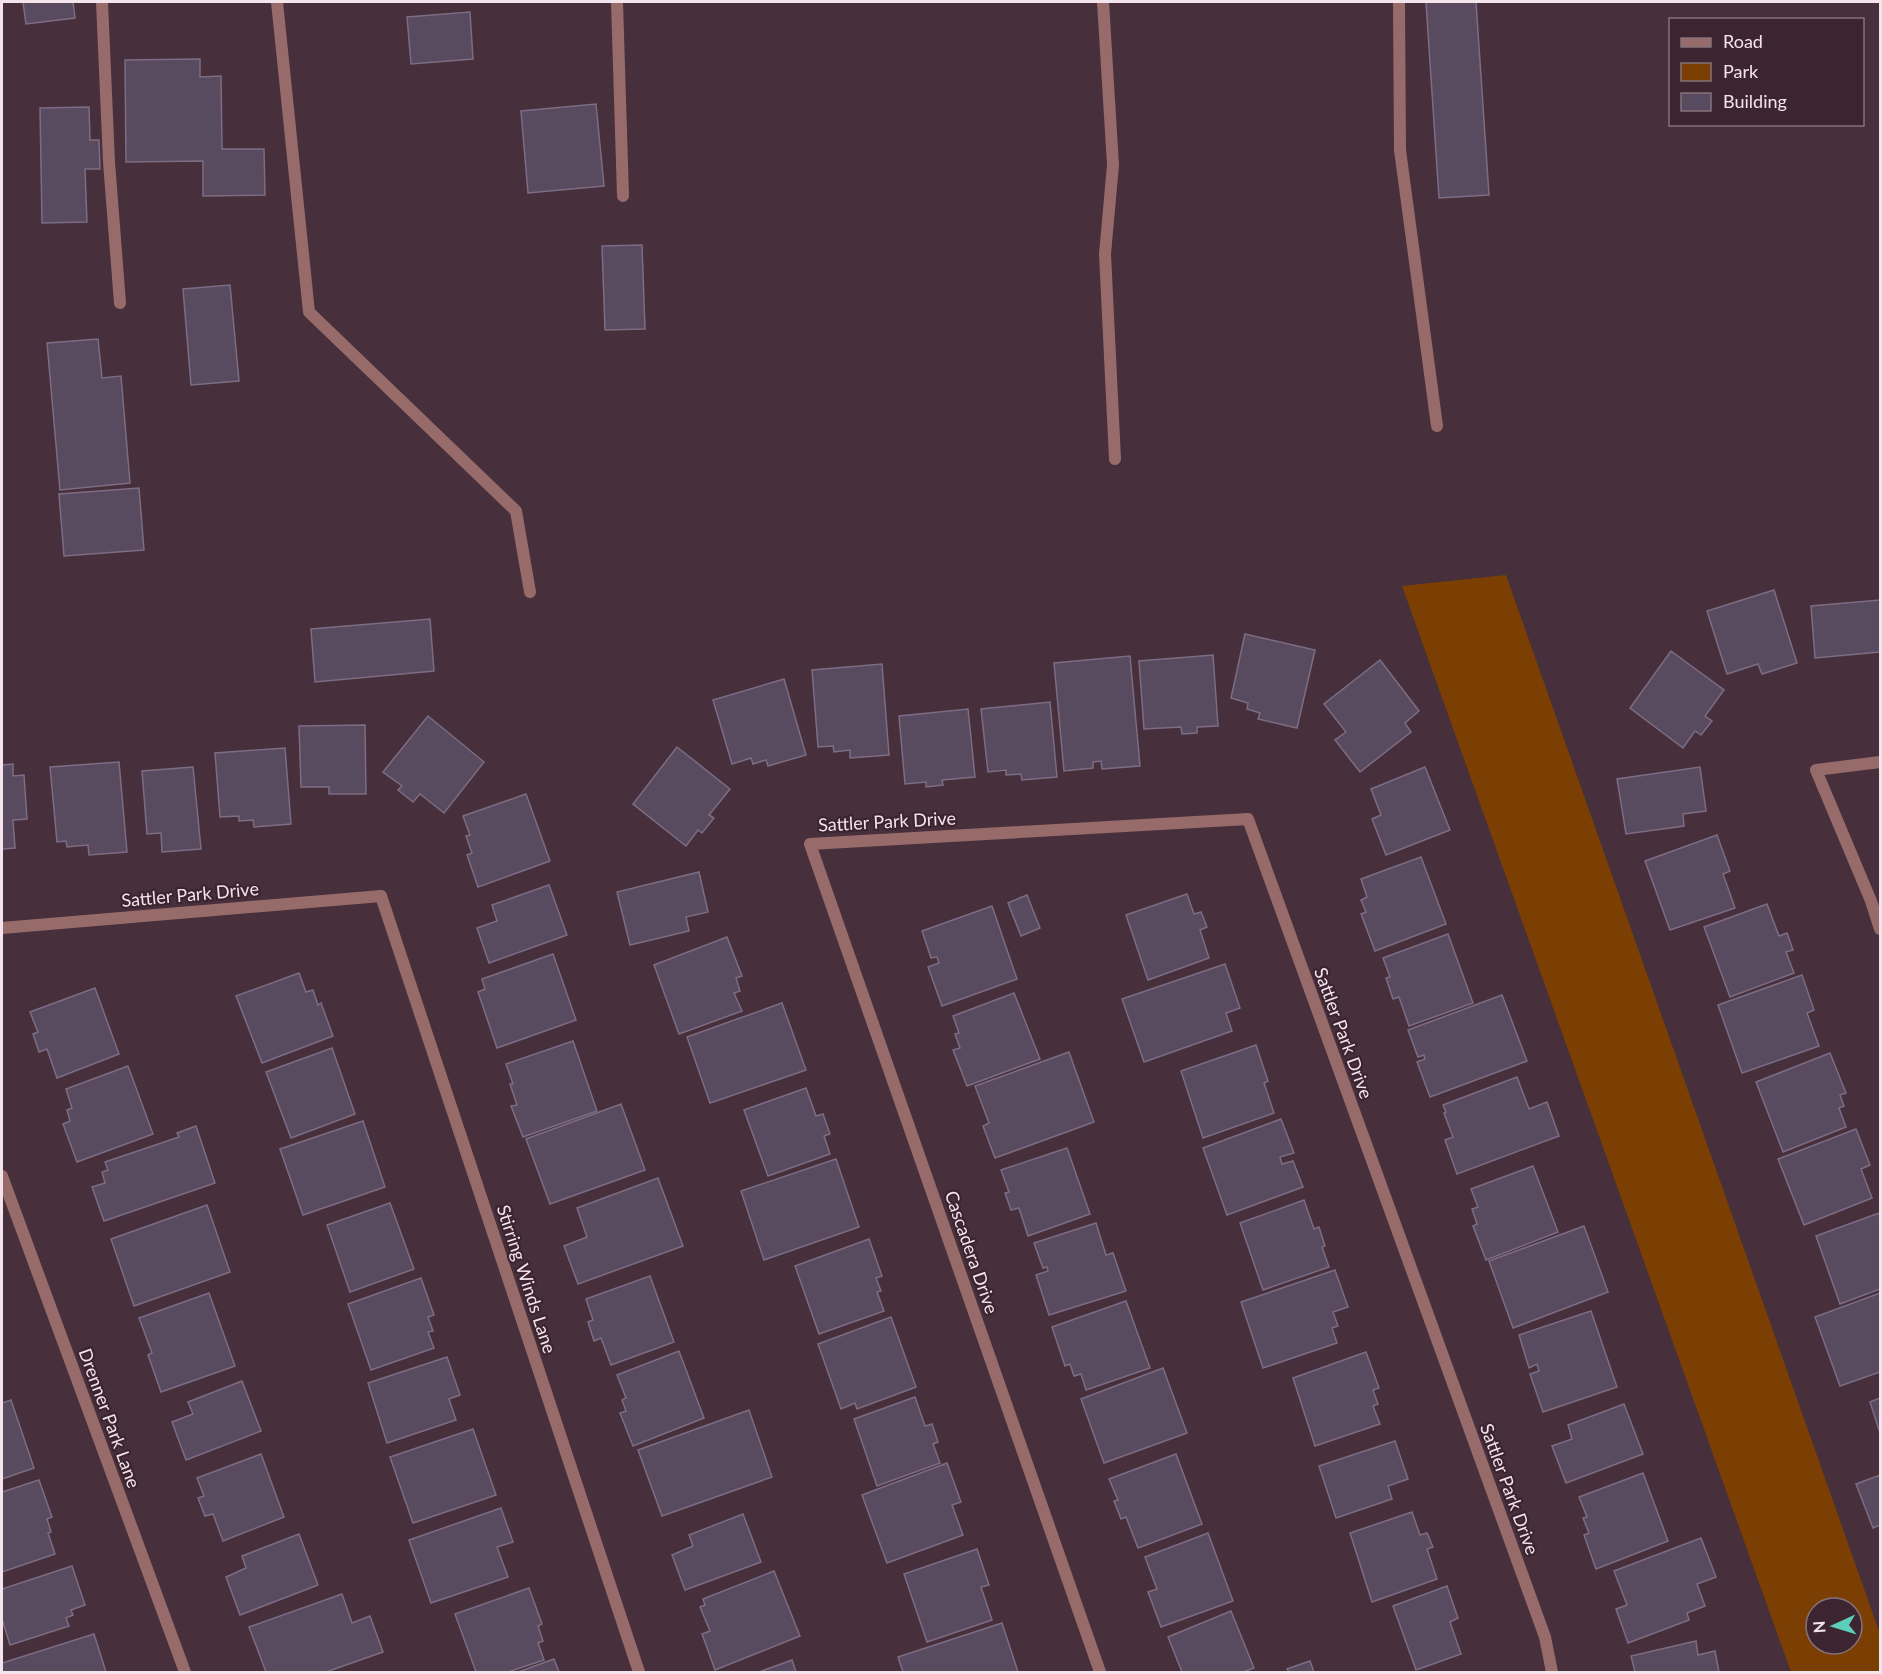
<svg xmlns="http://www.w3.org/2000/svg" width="1882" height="1674" font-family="Lato,sans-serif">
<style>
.green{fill:#7c3f03;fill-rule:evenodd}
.building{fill:#584a5f;stroke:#7c6d84;stroke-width:1.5}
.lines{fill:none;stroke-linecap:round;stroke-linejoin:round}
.lane{stroke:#976b69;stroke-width:12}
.street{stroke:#976b69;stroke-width:12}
.labels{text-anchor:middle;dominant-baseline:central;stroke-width:4.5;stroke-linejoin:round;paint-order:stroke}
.street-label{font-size:18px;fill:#f4e4eb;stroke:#3c2531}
</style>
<rect width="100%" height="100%" fill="#472f3b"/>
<path class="green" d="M1506 575 1880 1634V1672H1791L1402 586ZM1816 1608H1852V1644H1816Z"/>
<g class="building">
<polygon points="23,2 73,2 75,18 26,24"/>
<polygon points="1426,2 1476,2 1489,195 1439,198"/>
<polygon points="470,12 473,59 411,64 407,17"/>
<polygon points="200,59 200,77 221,76 222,149 264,149 265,195 203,196 203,161 126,162 125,60"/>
<polygon points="596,104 604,186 528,193 521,111"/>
<polygon points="89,107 90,140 99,140 100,169 85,169 87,222 42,223 40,108"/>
<polygon points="642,245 645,329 605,330 602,246"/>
<polygon points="230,285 239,381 191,385 183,289"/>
<polygon points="98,339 102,378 121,376 130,483 60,490 47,343"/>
<polygon points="139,488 144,550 64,556 59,494"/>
<polygon points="1774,590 1797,663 1762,674 1758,664 1727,674 1707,611"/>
<polygon points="1880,600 1880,652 1815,658 1811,606"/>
<polygon points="430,619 434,671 315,682 311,629"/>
<polygon points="1245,634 1315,650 1297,728 1258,719 1260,713 1247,709 1248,703 1231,698"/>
<polygon points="1671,651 1724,690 1705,716 1712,721 1701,735 1695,731 1683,748 1630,708"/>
<polygon points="1213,655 1218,726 1197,727 1197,733 1182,734 1181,727 1144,729 1139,661"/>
<polygon points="1130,656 1140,766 1102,769 1101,761 1093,762 1093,768 1064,771 1054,663"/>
<polygon points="1380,660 1419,711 1405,723 1411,732 1360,772 1335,740 1346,732 1324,704"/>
<polygon points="882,664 889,755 850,758 850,750 834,752 833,746 818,747 812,670"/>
<polygon points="784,679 806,755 768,766 766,760 753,764 751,758 732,764 713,700"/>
<polygon points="1050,702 1057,777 1022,780 1021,774 1006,775 1006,770 988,772 981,709"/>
<polygon points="968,709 975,777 942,780 943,785 926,787 926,782 905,784 899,716"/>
<polygon points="428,716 484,762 444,813 420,794 413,802 398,790 402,786 383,772"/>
<polygon points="365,725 366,794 329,794 329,787 301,787 299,726"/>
<polygon points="677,747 730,789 709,815 714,818 702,833 698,830 686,846 633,804"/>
<polygon points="285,748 291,824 254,827 253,820 239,821 239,816 220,817 215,753"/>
<polygon points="119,762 127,852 89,855 88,845 67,847 66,841 57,842 50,767"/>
<polygon points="13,764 13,776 24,775 27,819 13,820 15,848 2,849 2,765"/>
<polygon points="193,767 201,849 162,852 161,833 147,834 142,771"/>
<polygon points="1425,767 1450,830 1386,855 1372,819 1381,815 1371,789"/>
<polygon points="1700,767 1706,811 1683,814 1684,826 1626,834 1617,779"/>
<polygon points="526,794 550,861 478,887 467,855 472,853 466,836 470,835 463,816"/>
<polygon points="1717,835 1730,871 1723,874 1735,908 1670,930 1645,861"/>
<polygon points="1421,857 1446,924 1375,951 1361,914 1366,912 1361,900 1367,897 1361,879"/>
<polygon points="699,872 708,912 686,917 689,931 630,945 617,892"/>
<polygon points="549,885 567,935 489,963 477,928 497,921 492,905"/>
<polygon points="1187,894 1194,914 1201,912 1207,927 1200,930 1209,958 1148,980 1126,915"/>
<polygon points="1027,895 1040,928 1021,936 1008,903"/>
<polygon points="1767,904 1779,936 1787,933 1793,950 1786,952 1794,973 1730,997 1704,927"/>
<polygon points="992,906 1017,979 942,1006 928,967 939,963 937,957 931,958 922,931"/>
<polygon points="1448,934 1473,1003 1409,1026 1399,997 1393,999 1386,978 1390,977 1383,958"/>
<polygon points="727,937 742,976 736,978 740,991 734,993 742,1011 679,1034 654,965"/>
<polygon points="553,954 576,1020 497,1048 478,992 485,989 482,979"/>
<polygon points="1225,964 1240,1008 1226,1013 1232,1031 1144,1062 1122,999"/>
<polygon points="299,973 306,992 313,990 318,1005 321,1003 333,1036 262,1063 236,996"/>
<polygon points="1802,975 1814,1010 1807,1013 1819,1046 1742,1073 1718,1005"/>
<polygon points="95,988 119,1054 57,1078 47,1049 39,1052 33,1034 38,1032 30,1012"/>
<polygon points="1014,993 1040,1059 967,1086 953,1050 960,1048 955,1034 959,1033 953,1016"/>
<polygon points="1502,995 1527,1061 1430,1097 1417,1062 1425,1059 1424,1055 1418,1057 1408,1030"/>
<polygon points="782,1003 806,1070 710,1103 687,1037"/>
<polygon points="573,1041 597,1111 523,1137 511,1106 517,1105 510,1084 513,1084 506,1064"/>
<polygon points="1256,1045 1268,1081 1264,1083 1274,1113 1203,1138 1181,1071"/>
<polygon points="332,1048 355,1114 291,1138 266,1072"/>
<polygon points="1069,1052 1094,1122 995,1158 983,1126 989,1123 975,1086"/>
<polygon points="1830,1053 1846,1093 1840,1095 1844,1106 1839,1108 1846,1127 1783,1152 1756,1082"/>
<polygon points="128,1066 153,1134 77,1162 63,1124 70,1121 67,1110 72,1108 66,1089"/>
<polygon points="1517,1077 1529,1109 1547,1102 1559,1136 1457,1174 1445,1140 1453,1137 1444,1113 1446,1112 1443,1105"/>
<polygon points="806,1088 816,1116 823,1114 830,1134 824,1136 830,1154 768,1176 744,1110"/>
<polygon points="621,1104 645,1170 550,1204 526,1139"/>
<polygon points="1281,1119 1294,1153 1280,1157 1282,1164 1293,1161 1303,1187 1227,1215 1203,1148"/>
<polygon points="363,1121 385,1187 303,1215 280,1149"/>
<polygon points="196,1126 215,1183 104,1221 92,1187 105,1183 102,1172 108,1170 105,1162 179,1137 177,1133"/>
<polygon points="1856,1129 1870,1165 1861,1169 1872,1198 1804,1225 1778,1159"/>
<polygon points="1067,1148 1090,1214 1028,1236 1019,1208 1011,1210 1005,1193 1009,1192 1001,1170"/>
<polygon points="836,1159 859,1227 764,1260 741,1191"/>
<polygon points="1533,1166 1558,1232 1486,1260 1473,1226 1477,1224 1472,1209 1478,1207 1471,1189"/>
<polygon points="658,1178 683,1246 578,1284 564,1246 587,1237 577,1208"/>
<polygon points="1304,1200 1314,1229 1319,1227 1325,1246 1322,1247 1329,1267 1263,1290 1240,1223"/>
<polygon points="390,1203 414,1269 350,1292 327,1225"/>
<polygon points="207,1205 230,1272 134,1306 111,1239"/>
<polygon points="1879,1213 1880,1218 1880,1289 1840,1304 1816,1236"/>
<polygon points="1096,1223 1106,1255 1113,1253 1126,1291 1049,1315 1036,1275 1048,1271 1047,1267 1043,1268 1034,1243"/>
<polygon points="1584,1226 1608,1292 1513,1328 1489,1261"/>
<polygon points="869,1239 882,1276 876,1278 881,1291 877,1292 884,1311 819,1334 795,1266"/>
<polygon points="1335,1270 1348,1307 1333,1312 1338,1326 1332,1328 1337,1343 1263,1368 1241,1302"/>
<polygon points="650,1276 674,1342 611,1365 601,1338 594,1341 588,1322 593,1320 586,1299"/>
<polygon points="421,1278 434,1315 428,1317 433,1331 428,1332 434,1348 371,1370 348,1304"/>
<polygon points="209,1293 235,1366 161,1392 148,1355 152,1353 139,1318"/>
<polygon points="1880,1293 1880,1372 1840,1386 1815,1317"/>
<polygon points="1126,1301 1150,1368 1086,1390 1081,1374 1074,1376 1070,1364 1065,1366 1052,1327"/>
<polygon points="1591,1311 1617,1387 1543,1412 1530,1374 1539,1371 1537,1364 1529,1368 1519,1335"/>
<polygon points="891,1317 916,1387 857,1409 855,1403 841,1409 818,1344"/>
<polygon points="679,1351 704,1418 633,1446 620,1413 626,1411 622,1400 626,1398 617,1375"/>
<polygon points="1366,1352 1379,1388 1373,1390 1378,1404 1373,1406 1380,1424 1315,1446 1293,1378"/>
<polygon points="447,1357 460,1395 449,1399 456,1420 387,1443 368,1383"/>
<polygon points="1163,1368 1187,1433 1104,1463 1081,1399"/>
<polygon points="242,1381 261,1431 186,1460 172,1422 193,1414 188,1402"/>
<polygon points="915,1397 925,1426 932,1424 938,1442 933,1444 940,1463 877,1486 854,1419"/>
<polygon points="1880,1398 1880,1433 1870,1402"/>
<polygon points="11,1400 34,1468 2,1479 2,1403"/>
<polygon points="1624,1404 1643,1454 1566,1483 1552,1446 1572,1439 1568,1425"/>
<polygon points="749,1410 772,1477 662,1516 638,1450"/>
<polygon points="473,1429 496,1495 413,1523 390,1457"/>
<polygon points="1395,1441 1408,1479 1388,1486 1392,1499 1336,1518 1319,1466"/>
<polygon points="261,1454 284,1517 223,1541 213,1514 205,1516 198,1498 204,1496 197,1478"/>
<polygon points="1176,1454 1202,1524 1138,1548 1126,1517 1121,1519 1114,1501 1118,1500 1109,1479"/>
<polygon points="947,1463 961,1502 952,1505 963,1535 887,1563 862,1495"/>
<polygon points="1643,1473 1668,1541 1596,1569 1584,1535 1589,1533 1583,1518 1587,1517 1579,1497"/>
<polygon points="1880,1475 1880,1525 1873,1528 1856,1484"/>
<polygon points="39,1480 52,1517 47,1519 51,1532 48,1533 55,1554 2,1572 2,1492"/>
<polygon points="501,1508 513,1542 497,1547 508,1577 431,1603 409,1540"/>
<polygon points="1412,1512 1420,1535 1427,1533 1433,1547 1427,1549 1437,1579 1372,1602 1350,1533"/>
<polygon points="743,1514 761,1562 685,1590 672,1555 693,1546 689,1535"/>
<polygon points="1208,1533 1233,1601 1161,1627 1148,1592 1157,1589 1145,1557"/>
<polygon points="299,1534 318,1585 240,1615 226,1577 246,1568 242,1556"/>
<polygon points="1701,1538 1716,1577 1697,1584 1705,1606 1687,1613 1689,1620 1628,1643 1616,1609 1627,1605 1614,1571"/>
<polygon points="977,1549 989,1585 981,1587 992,1620 927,1642 904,1574"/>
<polygon points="72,1566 85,1605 71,1610 73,1615 66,1618 69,1626 10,1645 2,1619 2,1589"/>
<polygon points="774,1571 800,1636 715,1670 702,1634 710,1631 700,1607 705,1605 703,1599"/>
<polygon points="1447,1586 1458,1618 1450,1622 1461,1654 1416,1670 1393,1606"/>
<polygon points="529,1588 542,1624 538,1626 543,1641 538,1643 544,1660 508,1672 476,1672 455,1614"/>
<polygon points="342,1594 352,1623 370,1616 383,1652 326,1672 266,1672 249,1627"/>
<polygon points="1231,1611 1254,1668 1243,1672 1182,1672 1168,1637"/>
<polygon points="1002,1623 1018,1672 903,1672 898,1657"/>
<polygon points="94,1634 106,1672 2,1672 2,1663"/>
<polygon points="1696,1641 1698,1655 1715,1651 1719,1672 1635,1672 1631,1656"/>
<polygon points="554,1659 559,1672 518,1672"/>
<polygon points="792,1660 796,1672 759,1672"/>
<polygon points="1310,1661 1314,1672 1289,1672 1287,1669"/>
</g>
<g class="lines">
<g class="lane">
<polyline points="102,2 109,162 120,303"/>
<polyline points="277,2 309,312 516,511 530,592"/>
<polyline points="617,2 623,196"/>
<polyline points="1103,2 1113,165 1105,254 1115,459"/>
<polyline points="1399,2 1400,150 1437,426"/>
</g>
<g class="street">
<polyline points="1880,762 1816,770 1871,901 1880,929"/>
<polyline points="2,928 381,896 639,1672"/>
<polyline points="2,1176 185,1672"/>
<polyline points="1100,1672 810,844 1248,819 1545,1637 1552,1672"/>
</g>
</g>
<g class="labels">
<g class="street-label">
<text transform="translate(887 821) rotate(-3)">Sattler Park Drive</text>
<text transform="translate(190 894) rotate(-5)">Sattler Park Drive</text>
<text transform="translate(1344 1033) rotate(70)">Sattler Park Drive</text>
<text transform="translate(972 1252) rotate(71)">Cascadera Drive</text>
<text transform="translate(527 1279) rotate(72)">Stirring Winds Lane</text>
<text transform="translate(110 1418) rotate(70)">Drenner Park Lane</text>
<text transform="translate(1510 1489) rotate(70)">Sattler Park Drive</text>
</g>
</g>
<rect width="1882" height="1674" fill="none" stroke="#f4e4eb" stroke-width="6"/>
<rect x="1669" y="18" width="195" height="108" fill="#3c2531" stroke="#86717b" stroke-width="1.5"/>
<rect x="1681" y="38" width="30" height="9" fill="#976b69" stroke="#86717b" stroke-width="1.5"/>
<text x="1723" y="48" font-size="18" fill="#f4e4eb">Road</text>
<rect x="1681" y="63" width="30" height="18" fill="#7c3f03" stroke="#86717b" stroke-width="1.5"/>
<text x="1723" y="78" font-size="18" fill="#f4e4eb">Park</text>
<rect x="1681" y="93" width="30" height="18" fill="#584a5f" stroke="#86717b" stroke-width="1.5"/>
<text x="1723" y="108" font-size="18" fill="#f4e4eb">Building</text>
<g transform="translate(1834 1626) rotate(266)"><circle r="28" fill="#3c2531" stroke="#86717b" stroke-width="1.5"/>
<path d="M0-4.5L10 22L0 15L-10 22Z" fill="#5dceb9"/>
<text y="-9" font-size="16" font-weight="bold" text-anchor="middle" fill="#f4e4eb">N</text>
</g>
</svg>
